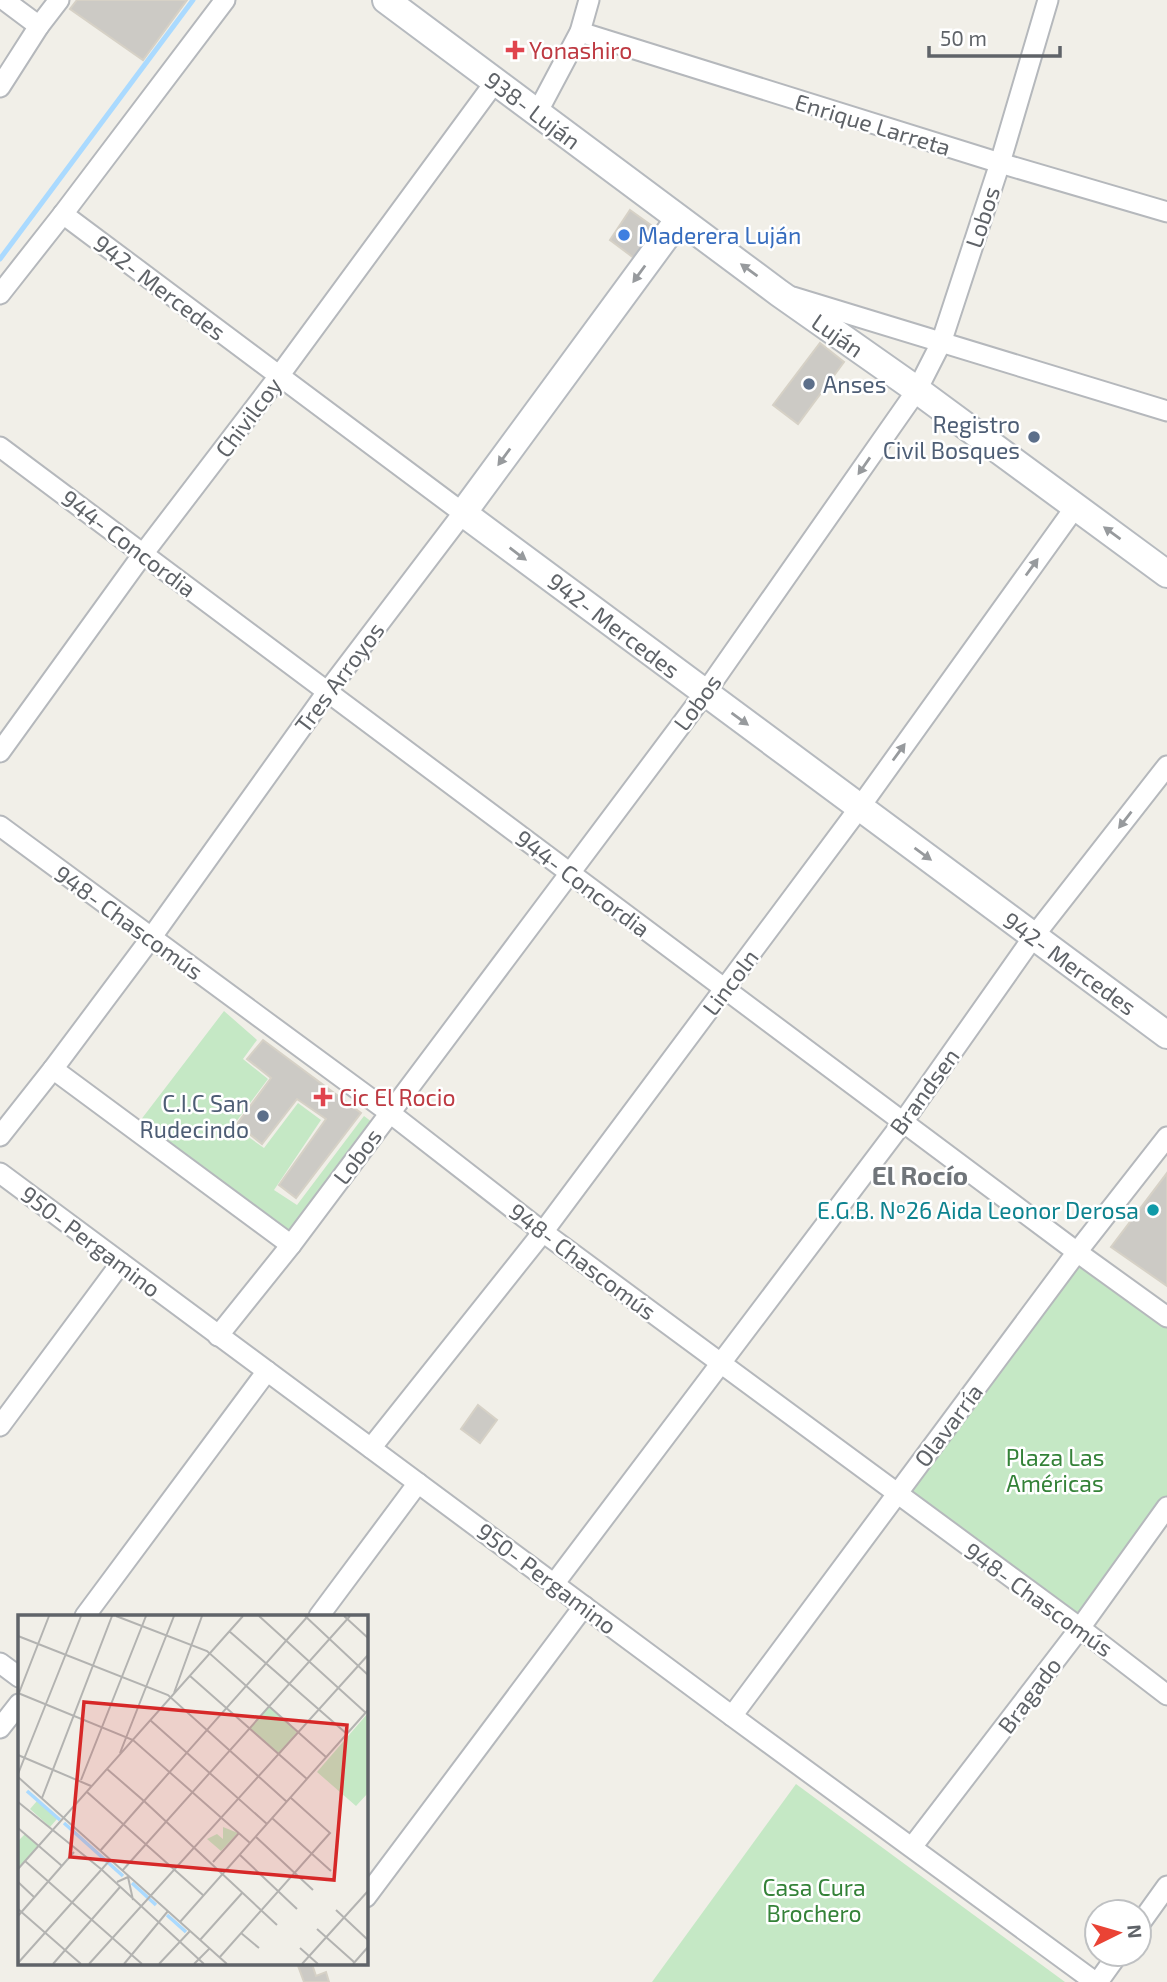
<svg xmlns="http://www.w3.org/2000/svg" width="1167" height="1982" font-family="'Exo 2',sans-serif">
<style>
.green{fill:#c5e8c5}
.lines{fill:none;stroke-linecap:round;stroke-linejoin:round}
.stream{stroke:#aadaff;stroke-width:5}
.building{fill:#cccac5;stroke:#d6d1c6;stroke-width:2}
.street-casing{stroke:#b5b8bc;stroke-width:23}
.secondary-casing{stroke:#b6babf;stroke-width:30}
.street{stroke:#fff;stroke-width:19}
.secondary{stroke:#fff;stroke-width:26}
.oneway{fill:#979a9d}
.health-dot{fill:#e0444e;stroke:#fff;stroke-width:2.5}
.shop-dot{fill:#3f7fe0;stroke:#fff;stroke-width:2.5}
.service-dot{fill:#5c6f8a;stroke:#fff;stroke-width:2.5}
.culture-dot{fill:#0f9aa8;stroke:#fff;stroke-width:2.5}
.labels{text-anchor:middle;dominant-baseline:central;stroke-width:5;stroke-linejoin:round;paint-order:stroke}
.health-label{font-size:23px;fill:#be3a42;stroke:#fff;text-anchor:start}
.street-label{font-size:23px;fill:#5f6368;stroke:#fff}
.shop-label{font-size:23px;fill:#366cbe;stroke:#fff;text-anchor:start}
.service-label{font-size:23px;fill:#4e5e75;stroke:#fff;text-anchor:end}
.culture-label{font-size:23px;fill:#0d838f;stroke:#fff;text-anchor:end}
.park-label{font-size:23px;fill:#348238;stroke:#fff}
.quarter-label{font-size:26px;font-weight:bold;fill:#70757a;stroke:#fff}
.inset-river{fill:none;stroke:#aadaff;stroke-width:3.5}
.inset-road{fill:none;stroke:#b3b3b1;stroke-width:2}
.view{fill:#d62828;fill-opacity:0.15;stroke:#d62828;stroke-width:3.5}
.inset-edge{fill:none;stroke:#5f6368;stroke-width:3.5}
</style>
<rect width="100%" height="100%" fill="#f1efe8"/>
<g class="green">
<polygon points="224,1011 257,1040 243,1059 268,1079 233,1126 264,1148 298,1103 321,1120 274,1190 297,1205 364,1116 372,1122 288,1234 140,1121"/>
<polygon points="1077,1252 1167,1317 1167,1507 1080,1628 897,1494"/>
<polygon points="796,1784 1065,1982 652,1982"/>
</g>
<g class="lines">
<polyline class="stream" points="0,259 193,0"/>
</g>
<g class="building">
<polygon points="77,0 187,0 143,60 70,9"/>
<polygon points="630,210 655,228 634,258 610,240"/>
<polygon points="820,343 844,362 798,424 773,405"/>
<polygon points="263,1040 361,1113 296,1198 279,1185 326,1119 297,1099 262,1144 237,1124 271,1078 247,1059"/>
<polygon points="1167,1173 1167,1286 1111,1247"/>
<polygon points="478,1405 497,1420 480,1443 461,1429"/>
<polygon points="297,1963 316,1963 312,1964 316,1976 326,1972 329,1982 304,1982"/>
</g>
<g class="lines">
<defs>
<g id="street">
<polyline points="4,0 39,26"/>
<polyline points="580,32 1000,163 1167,212"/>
<polyline points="0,87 39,26 59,0"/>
<polyline points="537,113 580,32 589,0"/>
<polyline points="0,294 63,214 225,0"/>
<polyline points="793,297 1167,411"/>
<polyline points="0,447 1077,1252 1167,1317"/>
<polyline points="0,752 143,554 279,376 495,82"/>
<polyline points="0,826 390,1113 543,1232 1076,1625 1167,1695"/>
<polyline points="53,1069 291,1245"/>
<polyline points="0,1136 53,1069 151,938 327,692 463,513 63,214"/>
<polyline points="0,1173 732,1716 1095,1982"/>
<polyline points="218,1336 291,1245 705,693 917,390 941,343 1000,163 1048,0"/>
<polyline points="0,1426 121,1263"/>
<polyline points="371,1448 543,1232 860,807 1076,506"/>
<polyline points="554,1584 903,1122 1034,936 1167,766"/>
<polyline points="85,1616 267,1371"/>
<polyline points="319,1616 418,1483"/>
<polyline points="0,1663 19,1677"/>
<polyline points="732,1716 1077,1252 1167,1137"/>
<polyline points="0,1728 19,1704"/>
<polyline points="912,1847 1080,1628 1167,1507"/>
<polyline points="366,1897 584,1606"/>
<polyline points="1139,1925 1167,1886"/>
<polyline points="1098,1982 1118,1954"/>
</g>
<g id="secondary">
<polyline points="386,0 779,293 917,390 1167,574"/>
<polyline points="679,219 463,513 1167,1035"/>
</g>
</defs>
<use href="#street" class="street-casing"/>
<use href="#secondary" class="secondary-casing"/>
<use href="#street" class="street"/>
<use href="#secondary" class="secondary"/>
</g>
<defs><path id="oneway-solid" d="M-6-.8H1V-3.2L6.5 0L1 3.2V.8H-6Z" transform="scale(1.75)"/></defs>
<g class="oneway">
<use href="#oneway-solid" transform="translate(749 270) rotate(-144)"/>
<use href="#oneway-solid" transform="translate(639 274) rotate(126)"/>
<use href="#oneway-solid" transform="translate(504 457) rotate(126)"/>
<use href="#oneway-solid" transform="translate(864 466) rotate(125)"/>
<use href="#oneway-solid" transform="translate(1112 533) rotate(-144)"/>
<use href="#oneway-solid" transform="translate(518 554) rotate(37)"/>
<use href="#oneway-solid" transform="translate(1032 567) rotate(-54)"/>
<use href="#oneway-solid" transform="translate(740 719) rotate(36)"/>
<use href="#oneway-solid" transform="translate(899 752) rotate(-54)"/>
<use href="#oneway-solid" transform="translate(1125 820) rotate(128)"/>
<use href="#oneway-solid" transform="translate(923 854) rotate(36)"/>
</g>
<g class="health-dot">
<path d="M511.5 39.5h7v7h7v7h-7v7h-7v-7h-7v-7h7z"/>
<path d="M319.5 1086.5h7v7h7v7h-7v7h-7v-7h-7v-7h7z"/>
</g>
<circle class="shop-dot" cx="624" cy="235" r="7"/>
<g class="service-dot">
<circle cx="809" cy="384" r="7"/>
<circle cx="1034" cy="437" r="7"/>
<circle cx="263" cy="1116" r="7"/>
</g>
<circle class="culture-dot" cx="1153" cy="1210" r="7"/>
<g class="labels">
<g class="health-label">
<text x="529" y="50">Yonashiro</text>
<text x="339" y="1097">Cic El Rocio</text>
</g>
<g class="street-label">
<text transform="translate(533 110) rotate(37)">938- Luján</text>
<text transform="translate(873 124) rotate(17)">Enrique Larreta</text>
<text transform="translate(982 217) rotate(-72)">Lobos</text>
<text transform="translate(160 287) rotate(37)">942- Mercedes</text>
<text transform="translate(838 335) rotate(35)">Luján</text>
<text transform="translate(248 417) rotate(-53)">Chivilcoy</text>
<text transform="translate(129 543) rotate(37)">944- Concordia</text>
<text transform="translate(614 625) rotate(37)">942- Mercedes</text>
<text transform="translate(339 677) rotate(-53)">Tres Arroyos</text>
<text transform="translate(697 702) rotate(-54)">Lobos</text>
<text transform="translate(583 883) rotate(37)">944- Concordia</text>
<text transform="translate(129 922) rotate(36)">948- Chascomús</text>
<text transform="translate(1070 963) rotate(36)">942- Mercedes</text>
<text transform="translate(730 982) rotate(-53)">Lincoln</text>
<text transform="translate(924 1091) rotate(-54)">Brandsen</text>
<text transform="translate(357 1156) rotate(-53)">Lobos</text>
<text transform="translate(91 1241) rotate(37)">950- Pergamino</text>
<text transform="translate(583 1261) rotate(37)">948- Chascomús</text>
<text transform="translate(948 1425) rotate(-53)">Olavarría</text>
<text transform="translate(547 1578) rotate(37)">950- Pergamino</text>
<text transform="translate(1039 1599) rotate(36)">948- Chascomús</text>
<text transform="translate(1029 1695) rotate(-53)">Bragado</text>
</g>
<g class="shop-label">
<text x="638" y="235">Maderera Luján</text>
</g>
<g class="service-label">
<text x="823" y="384" text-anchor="start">Anses</text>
<text x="1020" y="424">Registro<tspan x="1020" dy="26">Civil Bosques</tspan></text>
<text x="249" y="1103">C.I.C San<tspan x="249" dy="26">Rudecindo</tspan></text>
</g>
<g class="culture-label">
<text x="1139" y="1210">E.G.B. Nº26 Aida Leonor Derosa</text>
</g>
<g class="park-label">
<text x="1055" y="1457">Plaza Las<tspan x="1055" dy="26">Américas</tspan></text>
<text x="814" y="1887">Casa Cura<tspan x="814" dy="26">Brochero</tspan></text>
</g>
<g class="quarter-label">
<text x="920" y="1174">El Rocío</text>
</g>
</g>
<g transform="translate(18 1615)">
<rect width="350" height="350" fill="#f1efe8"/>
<path d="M251 91 281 117 261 140 231 113ZM350 98V178L338 191 299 157ZM19 186 39 204 32 212 12 194ZM205 212 220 218 203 236 189 224 199 219 205 224ZM7 219 21 231 0 254V226Z" fill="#c5e8c5"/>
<path class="inset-river" d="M9 176 42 205M46 208 105 261M114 268 138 290M149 300 168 317"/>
<path class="inset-road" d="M98 1 189 36 308 142M241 1 348 98M287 1 350 60M326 1 350 23M211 16 329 119M0 21 150 80 269 187M172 61 289 164M0 78 115 125 232 228M1 78 31 1M156 78 184 1M132 105 249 209M102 138 156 1M0 140 73 171M89 154 126 186 290 1M0 159 63 1M0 162 209 349M63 165 128 1M69 177 186 281M24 183 94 1M0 187 83 254 186 349M254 203 313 256M0 213 44 251M238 222 295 275M82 236 126 186 259 310M222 240 279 294M7 246 124 349M195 247 221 218M0 254 225 1M104 256 332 1M0 267 16 282M99 267 110 262 115 285M0 294 63 349M318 295 350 325M0 301 56 237M162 307 350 95M299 314 336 347M223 318 241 333M182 325 225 277M282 333 300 349M201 343 312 218 273 183M0 348 92 245M35 349 102 272M71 349 350 40M106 349 150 296M141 349 172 316M176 349 191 334M284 349 350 276M335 349 350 332"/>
<path class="view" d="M66 87 329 110 316 265 52 242Z"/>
<rect width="350" height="350" class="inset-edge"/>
</g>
<g transform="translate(1118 1933) rotate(85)"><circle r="33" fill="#ffffff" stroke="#bfc1c3" stroke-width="2"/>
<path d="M0-5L12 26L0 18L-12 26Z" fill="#ea4335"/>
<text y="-10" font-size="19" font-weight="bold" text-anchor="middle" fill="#5f6368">N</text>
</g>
<path d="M929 46v10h131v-10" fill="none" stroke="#5f6368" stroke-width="3.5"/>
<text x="940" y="46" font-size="21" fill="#5f6368" stroke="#ffffff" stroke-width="5" paint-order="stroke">50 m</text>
</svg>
